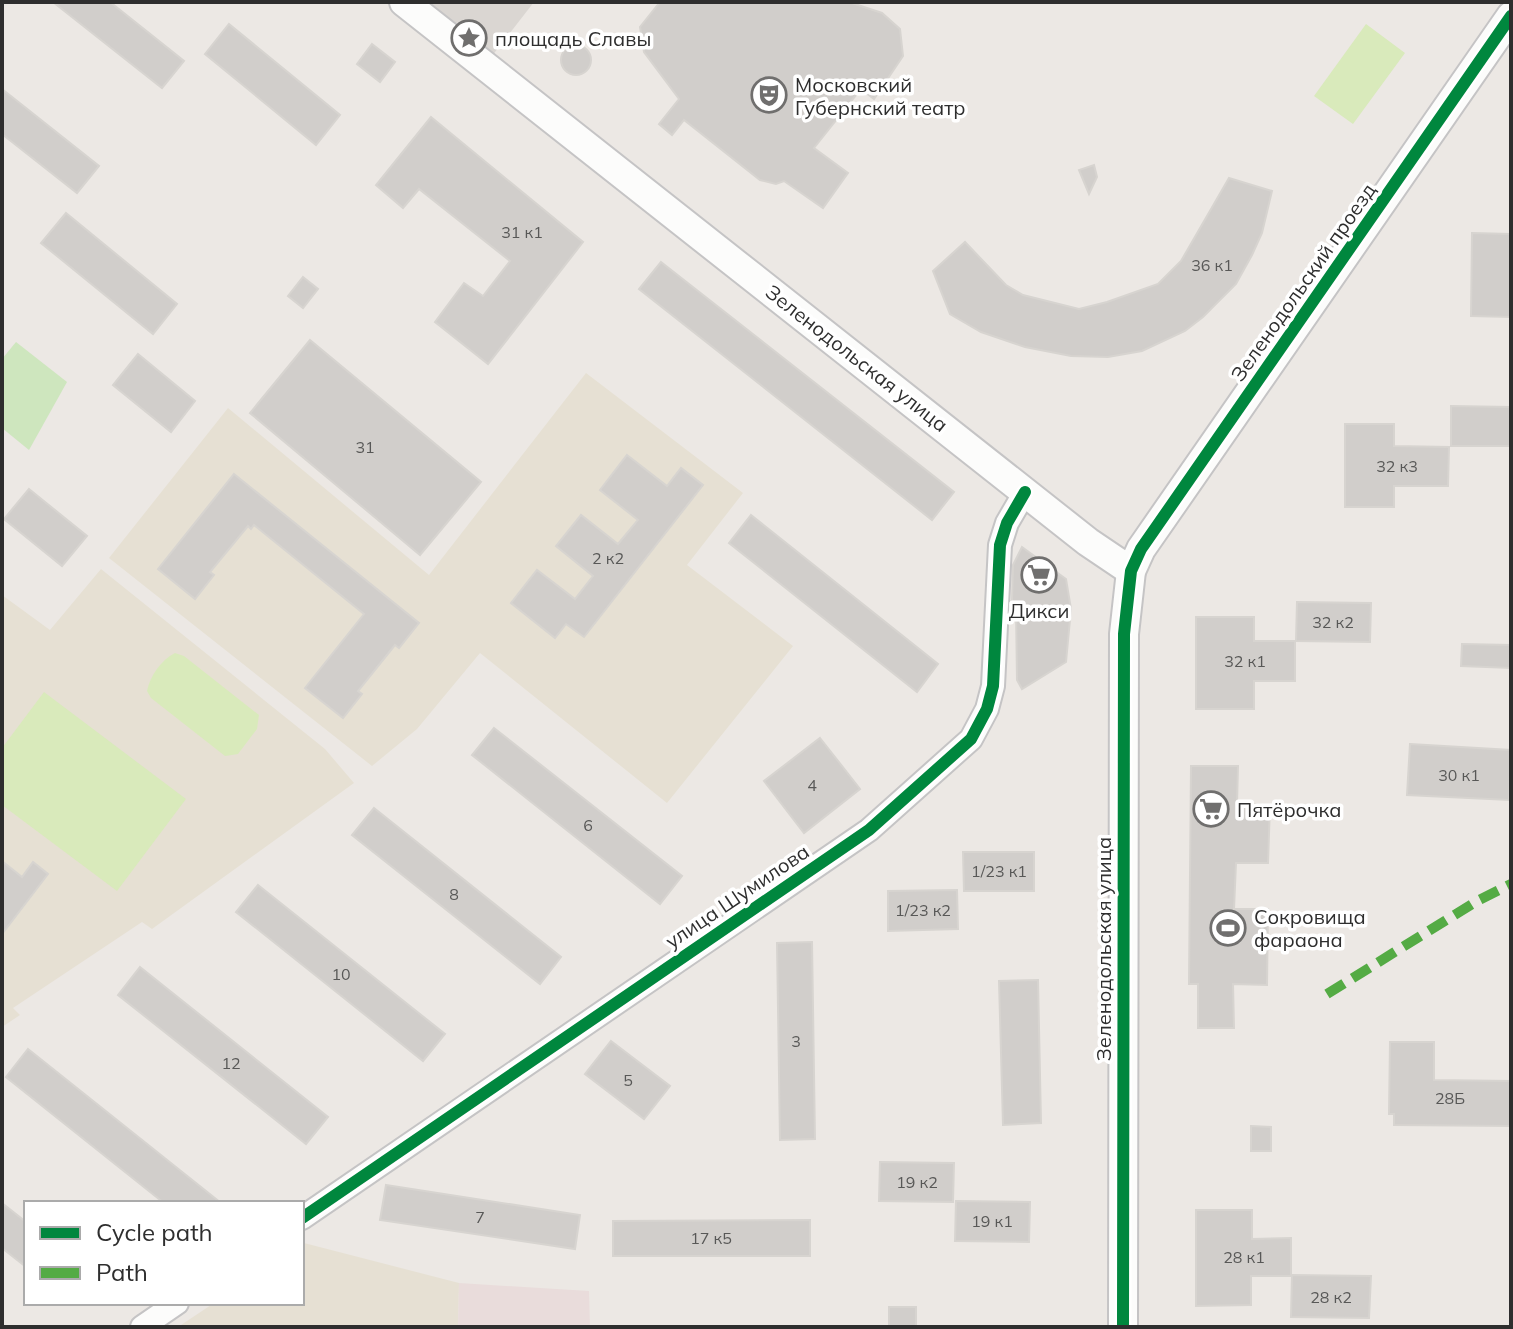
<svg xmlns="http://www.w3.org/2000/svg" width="1513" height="1329" font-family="Mulish,sans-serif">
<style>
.education{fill:#e6e0d3}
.medical{fill:#e9dcdb}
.green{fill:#cee6be}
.pitch{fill:#d9eabb}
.plaza{fill:#dad6d2}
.building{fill:#d1cecb;stroke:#d7d4d0;stroke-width:2}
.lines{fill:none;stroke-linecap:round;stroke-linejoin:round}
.minor-casing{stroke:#c5c4c5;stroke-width:26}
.tertiary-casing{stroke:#c5c4c5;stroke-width:32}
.minor{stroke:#fcfcfb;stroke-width:22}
.tertiary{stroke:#fcfcfb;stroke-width:28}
.quiet{stroke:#54ab44;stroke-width:10;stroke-dasharray:20 10;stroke-linecap:butt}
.cycleway-casing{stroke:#fff;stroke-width:17}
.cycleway{stroke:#00873e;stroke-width:12}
.labels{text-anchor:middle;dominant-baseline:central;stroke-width:7;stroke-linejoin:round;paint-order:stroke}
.number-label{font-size:16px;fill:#585857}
.poi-label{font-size:20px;fill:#2e2e2e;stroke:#fff;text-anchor:start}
.street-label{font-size:20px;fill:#2e2e2e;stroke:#fff}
</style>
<rect width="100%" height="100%" fill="#ece8e4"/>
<g class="education">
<polygon points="586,373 743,493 687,565 793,646 667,803 480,653 417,729 372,766 109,558 228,408 429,575"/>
<polygon points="101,569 325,749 354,783 152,929 142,922 13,1008 20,1015 2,1027 2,595 50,630"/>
<polygon points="304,1243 459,1283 458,1327 178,1327 214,1303 302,1303"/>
</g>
<polygon class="medical" points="459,1283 589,1291 590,1327 458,1327"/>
<polygon class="green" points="16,342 67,382 29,450 2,428 2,359"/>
<g class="pitch">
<polygon points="1366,24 1405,53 1353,124 1314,96"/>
<path d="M175 653 184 656 259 715 257 729 238 754 225 756 151 698 147 691C150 676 161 660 175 653Z"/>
<polygon points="44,692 186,799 117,891 2,805 2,748"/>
</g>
<polygon class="plaza" points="385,2 534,2 478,74"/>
<g class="building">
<polygon points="53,2 110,2 184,61 162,88"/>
<polygon points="660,2 849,2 882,13 900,29 903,56 874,99 861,89 814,148 848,173 823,208 784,181 776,184 760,180 684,120 672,135 659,124 679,99 644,52 640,27"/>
<polygon points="229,24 340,115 316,145 205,54"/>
<polygon points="372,44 395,62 380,82 357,64"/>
<circle cx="576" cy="60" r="15"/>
<polygon points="2,89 99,166 77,193 2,134"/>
<polygon points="431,117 583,242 488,364 435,322 464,283 483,296 510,261 419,189 403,208 376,185"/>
<polygon points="1094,165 1097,177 1089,194 1079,170"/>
<polygon points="1229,178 1272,191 1262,233 1252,255 1236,284 1203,317 1185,331 1142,351 1108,357 1071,356 1025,347 981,332 950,314 933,271 965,242 1006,285 1023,295 1079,309 1107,302 1158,284 1181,261"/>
<polygon points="66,213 177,304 153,334 41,243"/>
<polygon points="1472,233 1511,234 1511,317 1471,316"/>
<polygon points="661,262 954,492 932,520 639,289"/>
<polygon points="303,277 318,289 303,308 288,296"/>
<polygon points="310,340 481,482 420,555 250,413"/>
<polygon points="138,354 195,401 171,432 113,385"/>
<polygon points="1451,406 1511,407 1511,446 1451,446"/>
<polygon points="1345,424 1394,424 1394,446 1449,447 1448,486 1394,486 1394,507 1345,507"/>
<polygon points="627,455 667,486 681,468 703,485 584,637 566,624 555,638 511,603 537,570 575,599 593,576 556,546 581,515 618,544 638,520 600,490"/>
<polygon points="234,474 419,623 399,648 395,645 358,691 362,694 343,718 305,688 364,614 254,525 251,529 248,526 210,572 214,575 195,599 158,569"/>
<polygon points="29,489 87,536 62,566 4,519"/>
<polygon points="751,515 938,664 917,692 729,543"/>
<polygon points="1022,547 1066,579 1071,609 1066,662 1022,689 1017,680 1016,609 1012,600 1013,565"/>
<polygon points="1297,602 1371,603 1370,642 1296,641"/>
<polygon points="1196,617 1254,617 1254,641 1295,641 1295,681 1254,681 1254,709 1196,709"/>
<polygon points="1462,644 1511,645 1511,668 1461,666"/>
<polygon points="494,728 682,876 660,904 472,755"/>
<polygon points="820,738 860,789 804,833 764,781"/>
<polygon points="1410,744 1511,750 1509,800 1407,795"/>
<polygon points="1191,766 1238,766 1237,804 1270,805 1268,863 1236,863 1234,909 1268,909 1267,985 1233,984 1234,1028 1198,1028 1198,984 1189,984"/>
<polygon points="374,808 561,957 540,984 352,835"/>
<polygon points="963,852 1034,852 1034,891 964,891"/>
<polygon points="2,861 22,877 33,862 48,874 2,934"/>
<polygon points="258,885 445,1034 423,1061 236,912"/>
<polygon points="957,890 958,929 888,931 888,891"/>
<polygon points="812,942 815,1139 780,1140 777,943"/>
<polygon points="140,967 328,1117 306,1144 118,995"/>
<polygon points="1038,980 1041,1123 1003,1125 999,981"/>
<polygon points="611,1041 670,1086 644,1119 585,1074"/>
<polygon points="1390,1042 1434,1042 1434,1080 1511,1081 1511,1126 1394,1125 1394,1114 1389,1114"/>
<polygon points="28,1049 221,1203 164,1203 6,1077"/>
<polygon points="1251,1126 1271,1127 1271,1151 1251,1151"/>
<polygon points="880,1162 954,1163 953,1202 879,1201"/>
<polygon points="386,1185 580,1215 575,1249 380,1220"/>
<polygon points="956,1201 1030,1202 1029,1242 955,1241"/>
<polygon points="2,1203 26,1222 26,1267 2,1248"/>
<polygon points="1196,1210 1252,1210 1252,1239 1291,1238 1291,1276 1251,1276 1251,1305 1196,1306"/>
<polygon points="810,1220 810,1256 613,1256 613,1221"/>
<polygon points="1292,1275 1371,1276 1369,1318 1291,1317"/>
<rect x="889" y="1307" width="27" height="20"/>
</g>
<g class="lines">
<defs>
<g id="minor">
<polyline points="302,1218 869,830 971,739 987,709 993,686 1000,545 1007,523 1025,492"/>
<polyline points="142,1327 177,1303"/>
</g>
<g id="tertiary">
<polyline points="404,2 1088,542 1131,571"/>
<polyline points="1123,1327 1124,634 1131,571 1141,549 1511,16"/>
</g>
</defs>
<use href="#minor" class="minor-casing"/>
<use href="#tertiary" class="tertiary-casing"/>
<use href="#minor" class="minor"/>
<use href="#tertiary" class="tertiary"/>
<polyline class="quiet" points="1327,994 1477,901 1511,884"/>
<defs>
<g id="cycleway">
<polyline points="302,1218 869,830 971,739 987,709 993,686 1000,545 1007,523 1025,492"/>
<polyline points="1123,1327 1124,634 1131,571 1141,549 1511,16"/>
</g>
</defs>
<use href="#cycleway" class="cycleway-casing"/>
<use href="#cycleway" class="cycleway"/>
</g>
<defs>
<symbol id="sight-ring" viewBox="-11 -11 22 22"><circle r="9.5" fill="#fff" stroke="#706f6e" stroke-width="1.5"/><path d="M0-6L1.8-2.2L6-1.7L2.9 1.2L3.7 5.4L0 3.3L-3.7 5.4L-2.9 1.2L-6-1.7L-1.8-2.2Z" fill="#706f6e"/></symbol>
<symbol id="theatre-ring" viewBox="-11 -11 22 22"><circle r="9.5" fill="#fff" stroke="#706f6e" stroke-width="1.5"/><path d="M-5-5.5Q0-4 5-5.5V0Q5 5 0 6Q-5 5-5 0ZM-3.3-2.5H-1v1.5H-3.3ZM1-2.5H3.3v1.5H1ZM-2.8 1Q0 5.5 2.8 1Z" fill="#706f6e"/></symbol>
<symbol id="supermarket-ring" viewBox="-11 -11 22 22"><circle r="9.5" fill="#fff" stroke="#706f6e" stroke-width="1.5"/><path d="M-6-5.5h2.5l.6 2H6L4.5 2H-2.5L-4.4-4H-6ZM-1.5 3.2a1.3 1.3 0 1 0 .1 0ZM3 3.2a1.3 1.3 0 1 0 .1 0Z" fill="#706f6e"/></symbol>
<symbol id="stadium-ring" viewBox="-11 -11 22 22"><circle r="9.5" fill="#fff" stroke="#706f6e" stroke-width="1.5"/><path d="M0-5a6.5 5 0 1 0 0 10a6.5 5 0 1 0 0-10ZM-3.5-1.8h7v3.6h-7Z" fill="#706f6e"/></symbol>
</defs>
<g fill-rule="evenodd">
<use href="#sight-ring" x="449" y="18" width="40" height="40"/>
<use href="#theatre-ring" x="749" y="75" width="40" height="40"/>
<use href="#supermarket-ring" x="1019" y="555" width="40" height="40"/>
<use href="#supermarket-ring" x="1191" y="789" width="40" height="40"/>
<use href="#stadium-ring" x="1208" y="908" width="40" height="40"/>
</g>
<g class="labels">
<g class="number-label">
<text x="522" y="232">31 к1</text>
<text x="1212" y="265">36 к1</text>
<text x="365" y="447">31</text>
<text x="1397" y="466">32 к3</text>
<text x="608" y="558">2 к2</text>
<text x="1333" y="622">32 к2</text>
<text x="1245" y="661">32 к1</text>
<text x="1459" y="775">30 к1</text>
<text x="812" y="785">4</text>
<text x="588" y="825">6</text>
<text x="999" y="871">1/23 к1</text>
<text x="454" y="894">8</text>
<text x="923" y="910">1/23 к2</text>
<text x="341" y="974">10</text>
<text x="796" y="1041">3</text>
<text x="231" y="1063">12</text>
<text x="628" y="1080">5</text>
<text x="1450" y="1098">28Б</text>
<text x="917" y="1182">19 к2</text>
<text x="480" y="1217">7</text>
<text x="992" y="1221">19 к1</text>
<text x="711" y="1238">17 к5</text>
<text x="1244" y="1257">28 к1</text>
<text x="1331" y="1297">28 к2</text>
</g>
<g class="poi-label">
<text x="495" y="38">площадь Славы</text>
<text x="795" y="84">Московский<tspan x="795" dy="23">Губернский театр</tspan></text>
<text x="1039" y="610" text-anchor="middle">Дикси</text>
<text x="1237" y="809">Пятёрочка</text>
<text x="1254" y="916">Сокровища<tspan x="1254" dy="23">фараона</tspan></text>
</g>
<g class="street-label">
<text transform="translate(1303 282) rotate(-55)">Зеленодольский проезд</text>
<text transform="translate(857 358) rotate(38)">Зеленодольская улица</text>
<text transform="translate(737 896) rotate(-34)">улица Шумилова</text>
<text transform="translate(1103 949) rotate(-90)">Зеленодольская улица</text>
</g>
</g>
<rect width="1513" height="1329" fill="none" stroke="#2e2e2e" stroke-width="8"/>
<rect x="24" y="1201" width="280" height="104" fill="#ffffff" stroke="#ababab" stroke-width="2"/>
<rect x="40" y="1227" width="40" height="12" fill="#00873e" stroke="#ababab" stroke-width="2"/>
<text x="96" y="1241" font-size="24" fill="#2e2e2e">Cycle path</text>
<rect x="40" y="1267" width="40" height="12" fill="#54ab44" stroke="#ababab" stroke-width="2"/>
<text x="96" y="1281" font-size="24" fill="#2e2e2e">Path</text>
</svg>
